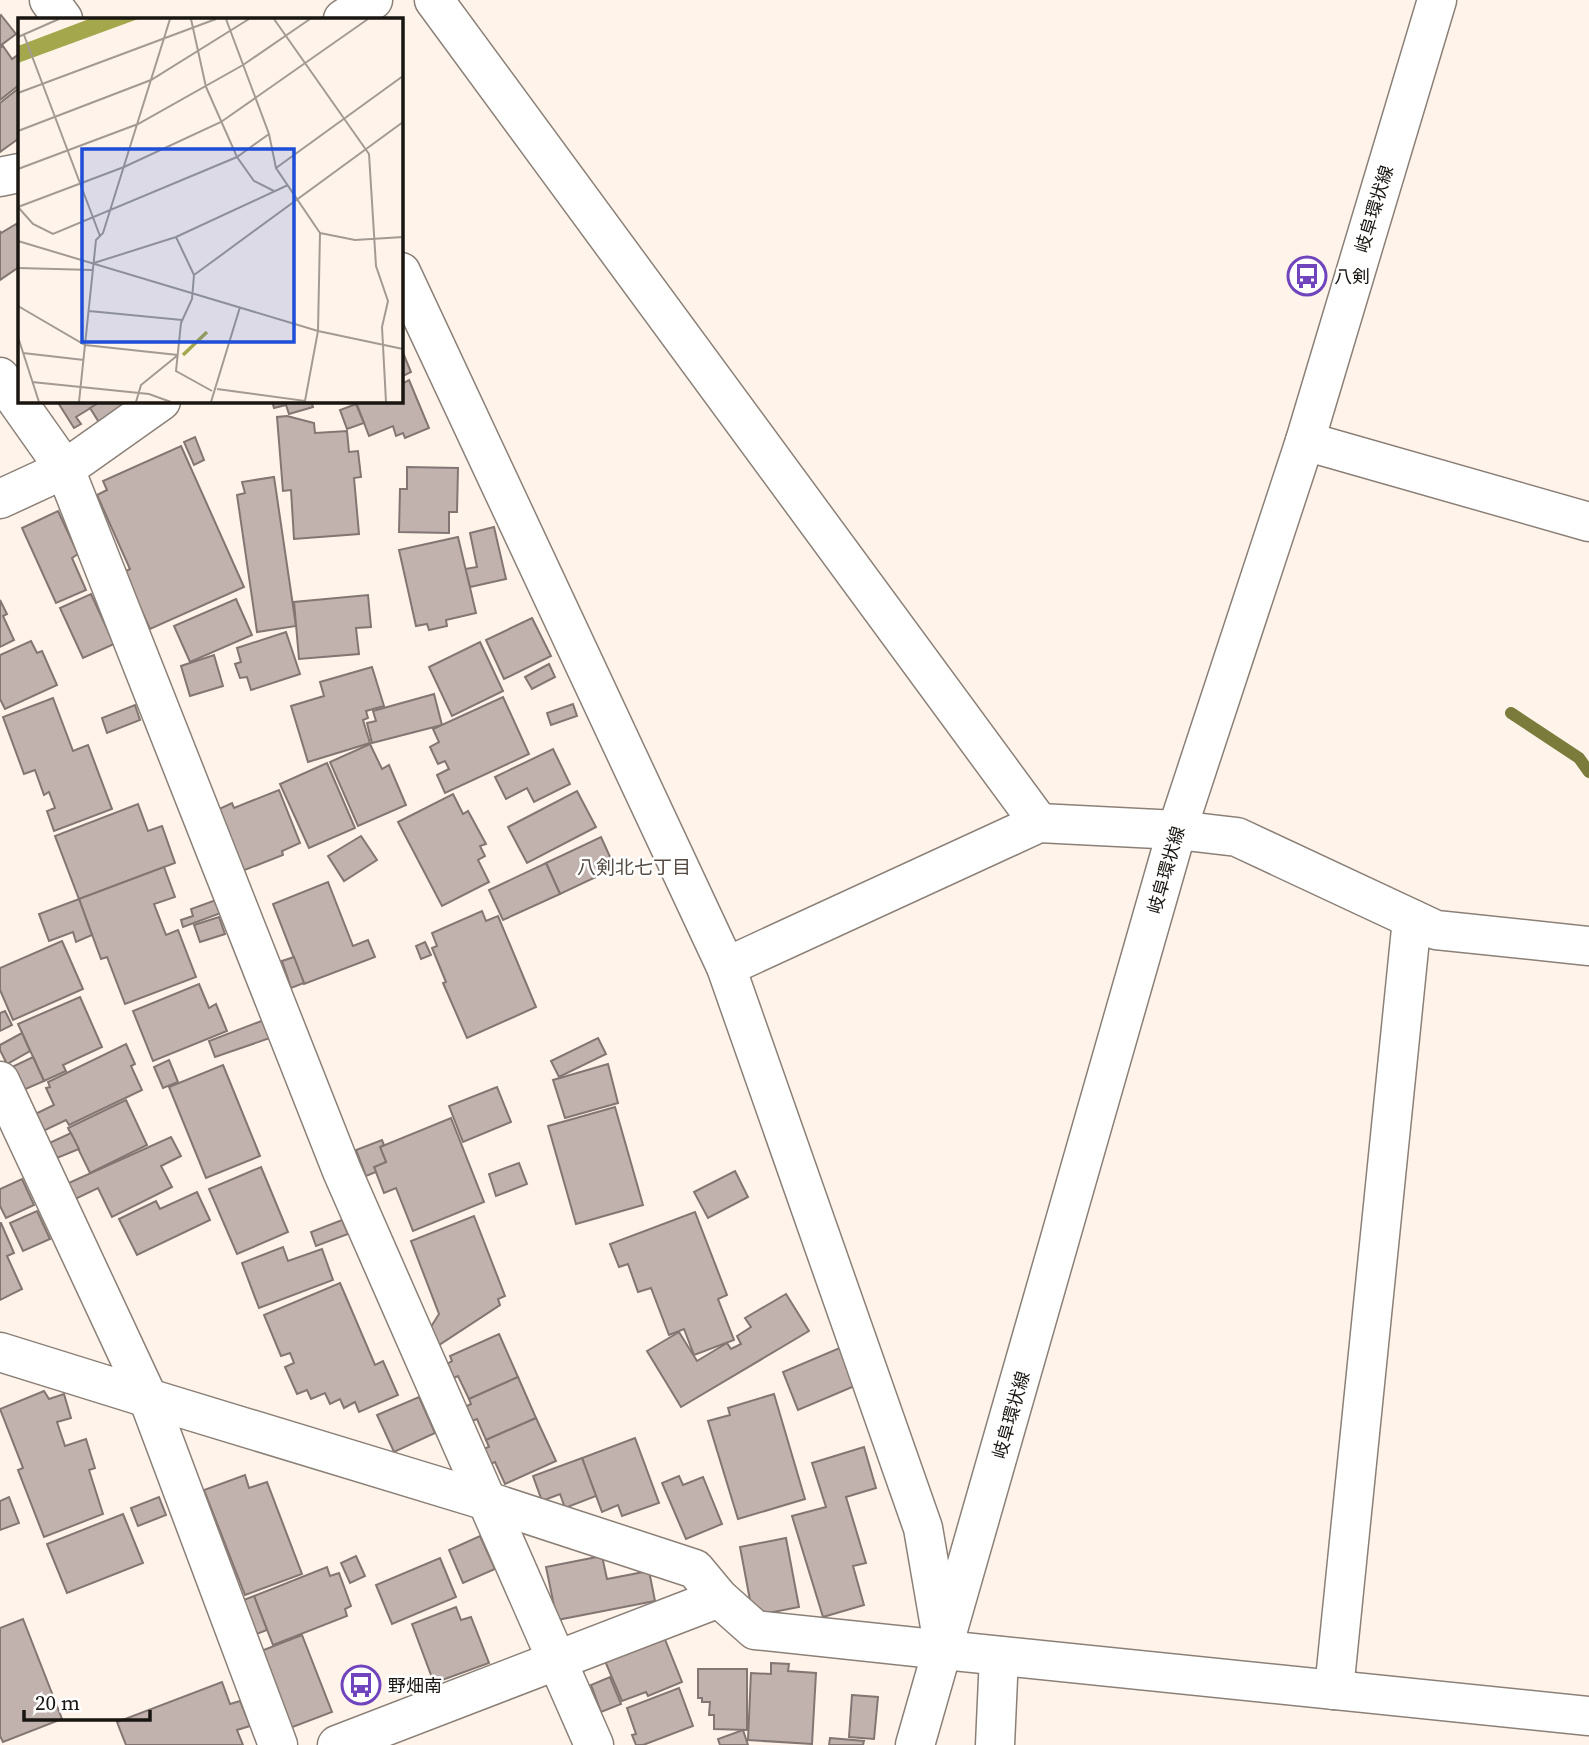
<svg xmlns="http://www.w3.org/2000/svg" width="1589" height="1745" font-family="'Source Serif 4','Noto Sans JP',serif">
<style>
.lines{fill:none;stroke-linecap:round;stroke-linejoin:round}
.stream{stroke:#7b7b3b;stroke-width:12}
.building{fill:#c1b2ae;stroke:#837672;stroke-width:2}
.minor-casing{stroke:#8b8078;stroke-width:41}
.tertiary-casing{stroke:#8b8078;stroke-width:41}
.primary-casing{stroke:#8b8078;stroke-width:41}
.minor{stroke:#fff;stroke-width:38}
.tertiary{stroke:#fff;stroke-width:38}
.primary{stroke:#fff;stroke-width:38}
.labels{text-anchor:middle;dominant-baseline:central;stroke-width:5;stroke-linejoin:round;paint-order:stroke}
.street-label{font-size:18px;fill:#191511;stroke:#fff}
.poi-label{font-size:18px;fill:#191511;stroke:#fff;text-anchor:start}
.neighbourhood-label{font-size:19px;fill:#554b43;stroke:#fff}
.inset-river{fill:none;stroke:#a5a74d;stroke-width:3.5}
.inset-road{fill:none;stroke:#a39a93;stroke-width:2}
.view{fill:#1d4ed8;fill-opacity:0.15;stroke:#1d4ed8;stroke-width:3.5}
.inset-edge{fill:none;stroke:#191511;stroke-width:3.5}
</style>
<rect width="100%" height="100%" fill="#fff3ea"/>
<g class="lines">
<polyline class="stream" points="1511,713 1579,758 1589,772"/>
</g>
<g class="building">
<polygon points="1,15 16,34 0,46 0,16"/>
<polygon points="3,46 12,59 19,54 19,85 0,100 0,48"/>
<polygon points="19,88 19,140 18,139 0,152 0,103"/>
<polygon points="16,224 19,229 19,267 0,280 0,231 1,233"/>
<polygon points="401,348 411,372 401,377"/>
<polygon points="409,380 429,428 405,438 403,433 396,436 393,426 369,436 356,402 360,401 401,401 401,384"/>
<polygon points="57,401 102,401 76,417 81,424 74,428"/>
<polygon points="102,401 124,401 135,417 107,435 90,408"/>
<polygon points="272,401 311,401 313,407 289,414 286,405 274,408"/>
<polygon points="356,404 364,423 347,429 340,410"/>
<polygon points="287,416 314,423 315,433 347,431 349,452 358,451 361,477 354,478 359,534 294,539 291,490 283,491 277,417"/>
<polygon points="195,437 204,460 194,465 184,442"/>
<polygon points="181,446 244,587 150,629 124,572 130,569 97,495 107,490 103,481"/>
<polygon points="407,467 458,468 457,512 449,512 449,533 399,532 400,489 407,489"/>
<polygon points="274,477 296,626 257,632 237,495 245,493 242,482"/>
<polygon points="58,511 78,554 72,558 86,590 56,603 22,528"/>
<polygon points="494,527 506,579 470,587 465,569 477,567 470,533"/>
<polygon points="458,537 476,613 446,620 447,626 429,630 427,624 416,626 399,550"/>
<polygon points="91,594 114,644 83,658 60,608"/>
<polygon points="368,595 371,627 356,628 359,654 299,659 294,602"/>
<polygon points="236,599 252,635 190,662 174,626"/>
<polygon points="0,600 7,614 3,616 14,640 0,647"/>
<polygon points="532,618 551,656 504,679 486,640"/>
<polygon points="286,632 300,674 251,690 247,677 240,678 235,664 241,662 237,648"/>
<polygon points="31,641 37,653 42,651 57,685 5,709 0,699 0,655"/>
<polygon points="480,642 503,691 452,716 429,667"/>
<polygon points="214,655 223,686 190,696 181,666"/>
<polygon points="549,664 555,677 532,689 525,677"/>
<polygon points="372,667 384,706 366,711 368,718 363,720 370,743 308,762 291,706 324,696 320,682"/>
<polygon points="434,694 442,725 372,743 367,723 376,721 373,711"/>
<polygon points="503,697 529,754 445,793 437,775 449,769 445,761 438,764 430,747 439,742 433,729"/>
<polygon points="53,698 73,751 88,745 112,809 54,831 47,811 55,808 49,792 44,795 35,770 24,774 3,717"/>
<polygon points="573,704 577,716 551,725 547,713"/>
<polygon points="135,705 140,720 107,733 102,718"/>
<polygon points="370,744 382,769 389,765 406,805 358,826 330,762"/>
<polygon points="553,749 570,784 534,802 527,788 506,799 495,777"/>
<polygon points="327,763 355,828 309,848 280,784"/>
<polygon points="279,790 300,843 282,851 283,855 242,871 217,810 232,803 234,808"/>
<polygon points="577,791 596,827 527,863 508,827"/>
<polygon points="453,794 463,814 468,811 486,844 480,846 485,856 478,860 489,882 442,906 398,822"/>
<polygon points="138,804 148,831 162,826 175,863 79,899 55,836"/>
<polygon points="361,836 377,860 344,881 328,856"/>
<polygon points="601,837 615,868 560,894 546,863"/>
<polygon points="546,863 560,894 503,920 489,890"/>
<polygon points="164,867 175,897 154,904 166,935 178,930 196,977 125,1004 107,957 101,959 79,899"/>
<polygon points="328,882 353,946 368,940 375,957 304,984 273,904"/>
<polygon points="79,899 92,935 76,942 73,932 49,941 39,914"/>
<polygon points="216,900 221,913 183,927 181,920 193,916 191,909"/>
<polygon points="482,911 486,921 498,916 536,1007 467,1038 443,983 446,982 432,948 437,946 432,933"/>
<polygon points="219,917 225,934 200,942 194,925"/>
<polygon points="62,941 83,989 13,1020 0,990 0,968"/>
<polygon points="425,942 431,955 421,959 416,946"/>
<polygon points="294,957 304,983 291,988 282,961"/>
<polygon points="199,984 209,1008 216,1004 227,1031 153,1061 133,1011"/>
<polygon points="80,997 102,1047 63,1065 66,1071 44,1081 18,1024"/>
<polygon points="5,1011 12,1025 0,1031 0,1013"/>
<polygon points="264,1020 270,1038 215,1057 209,1041"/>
<polygon points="22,1033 30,1051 7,1064 0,1050 0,1045"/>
<polygon points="598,1038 606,1054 559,1077 551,1061"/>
<polygon points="126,1044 135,1064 131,1066 142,1090 69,1125 66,1120 37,1134 29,1117 54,1105 46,1088 50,1087 48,1082"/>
<polygon points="33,1057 44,1081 21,1091 10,1068"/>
<polygon points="169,1060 178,1082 163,1088 154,1067"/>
<polygon points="608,1064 618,1103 565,1118 553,1080"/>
<polygon points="223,1065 260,1156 206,1178 169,1087"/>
<polygon points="497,1087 511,1122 463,1142 449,1106"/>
<polygon points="126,1100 147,1145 90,1173 68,1128"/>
<polygon points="615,1107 643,1205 576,1224 548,1126"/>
<polygon points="451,1118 484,1202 413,1231 396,1188 384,1193 374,1167 386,1162 380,1147"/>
<polygon points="71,1133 79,1149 52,1160 45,1145"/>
<polygon points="171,1137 181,1156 161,1166 172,1187 112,1217 98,1188 69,1202 62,1186"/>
<polygon points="382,1140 384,1145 380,1147 386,1162 374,1167 376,1172 366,1176 356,1150"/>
<polygon points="519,1163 527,1184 496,1196 489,1174"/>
<polygon points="261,1167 288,1232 237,1254 209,1189"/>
<polygon points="735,1171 748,1197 708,1218 694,1192"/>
<polygon points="22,1179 34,1205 6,1218 0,1206 0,1189"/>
<polygon points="197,1192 210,1220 137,1255 119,1219 156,1201 160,1209"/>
<polygon points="37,1211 50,1239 23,1251 10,1223"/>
<polygon points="695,1212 727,1295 718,1299 734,1340 694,1355 684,1329 669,1335 651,1288 638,1292 628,1264 619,1267 610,1244"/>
<polygon points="474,1216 505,1296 498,1299 500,1305 439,1345 429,1330 439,1314 411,1241"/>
<polygon points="342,1220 348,1234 316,1246 311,1232"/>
<polygon points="0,1223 1,1223 14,1253 7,1256 22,1289 0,1300"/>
<polygon points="283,1247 288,1261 322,1249 333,1280 259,1308 242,1263"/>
<polygon points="340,1283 375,1365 383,1361 398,1395 359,1412 355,1402 344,1408 340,1399 330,1404 325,1393 311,1399 307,1390 297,1394 285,1367 294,1363 290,1353 281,1356 264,1315"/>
<polygon points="786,1294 809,1331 681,1407 647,1351 679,1332 697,1361 727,1343 731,1349 741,1344 737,1336 751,1327 745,1318"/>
<polygon points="499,1334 518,1377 469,1399 458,1376 454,1378 447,1364 452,1361 450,1356"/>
<polygon points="842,1347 857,1385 798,1410 783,1372"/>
<polygon points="518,1377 536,1418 486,1440 477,1419 472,1421 465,1407 471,1404 469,1399"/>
<polygon points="44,1391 49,1399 64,1394 71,1418 57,1422 65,1446 86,1439 95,1468 89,1470 103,1514 44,1537 18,1470 23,1468 0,1409"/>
<polygon points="774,1394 805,1499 738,1519 708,1421 730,1415 728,1408"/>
<polygon points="419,1397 435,1433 394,1452 377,1415"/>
<polygon points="536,1418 556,1461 505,1484 495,1462 490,1464 483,1449 489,1447 486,1440"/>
<polygon points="635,1438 659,1503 622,1516 618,1505 602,1512 582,1458"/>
<polygon points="864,1447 876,1488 846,1497 866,1563 853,1566 864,1605 823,1617 792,1516 826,1507 812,1463"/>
<polygon points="582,1458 596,1496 565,1508 560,1494 542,1501 533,1476"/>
<polygon points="245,1475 249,1488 267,1482 302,1574 245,1595 204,1490"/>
<polygon points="679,1476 683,1485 703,1477 722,1524 686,1539 662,1483"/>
<polygon points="9,1497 19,1523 0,1530 0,1501"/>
<polygon points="159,1497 166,1515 138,1526 131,1508"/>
<polygon points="123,1514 143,1563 67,1593 47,1544"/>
<polygon points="480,1536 495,1569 463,1583 449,1550"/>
<polygon points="786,1538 799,1607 753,1616 740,1547"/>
<polygon points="356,1556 365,1576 350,1583 341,1563"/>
<polygon points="602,1556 607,1579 649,1571 655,1601 557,1620 546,1567"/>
<polygon points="440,1558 456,1597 392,1624 376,1585"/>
<polygon points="327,1567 330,1576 339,1573 351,1606 345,1609 347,1616 273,1645 254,1596"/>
<polygon points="254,1596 267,1630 254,1635 241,1601"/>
<polygon points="456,1607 461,1620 471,1617 489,1663 434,1683 412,1624"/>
<polygon points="23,1619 62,1719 3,1742 0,1736 0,1628"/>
<polygon points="302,1635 332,1712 290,1728 261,1651"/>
<polygon points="664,1637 682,1682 648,1696 646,1692 622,1701 605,1661"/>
<polygon points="771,1663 789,1664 788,1671 816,1673 812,1744 748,1740 751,1673 771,1674"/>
<polygon points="698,1669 747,1669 747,1730 714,1729 714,1715 709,1715 710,1702 702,1702 702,1698 698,1698"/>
<polygon points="610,1677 621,1704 601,1712 591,1685"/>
<polygon points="222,1682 230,1704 240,1701 250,1726 237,1730 243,1745 126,1745 117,1722"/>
<polygon points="679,1688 693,1726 643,1745 636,1745 632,1735 636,1734 627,1708"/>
<polygon points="852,1695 878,1697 874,1739 849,1737"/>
<polygon points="743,1730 748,1745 720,1745 718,1739"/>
<polygon points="830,1738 864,1741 863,1745 829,1745"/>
</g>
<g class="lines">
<defs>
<g id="minor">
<polyline points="49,0 63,19"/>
<polyline points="434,0 1039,823"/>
<polyline points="343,19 373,0"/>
<polyline points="0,177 19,173"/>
<polyline points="0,377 65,469 342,1171 594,1745"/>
<polyline points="1305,441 1589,522"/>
<polyline points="0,499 65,469 161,401"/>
<polyline points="726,967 1039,823 1177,830 1237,837 1436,930 1589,946"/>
<polyline points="0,1081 148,1398 278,1745"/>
<polyline points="0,1352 148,1398 487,1501 695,1569 719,1598 755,1630 944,1650 923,1528 726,967 401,272"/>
<polyline points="1334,1690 1412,919"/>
<polyline points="337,1745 719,1598"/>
<polyline points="995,1745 999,1656"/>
</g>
<polyline id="tertiary" points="944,1650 1589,1716"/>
<polyline id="primary" points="915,1745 1177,830 1305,441 1437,0"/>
</defs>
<use href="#minor" class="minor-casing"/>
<use href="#tertiary" class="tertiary-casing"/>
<use href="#primary" class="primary-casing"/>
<use href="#minor" class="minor"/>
<use href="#tertiary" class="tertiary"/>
<use href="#primary" class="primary"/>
</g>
<defs>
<symbol id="bus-ring" viewBox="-11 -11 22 22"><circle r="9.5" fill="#fff" stroke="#6f44bc" stroke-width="1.5"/><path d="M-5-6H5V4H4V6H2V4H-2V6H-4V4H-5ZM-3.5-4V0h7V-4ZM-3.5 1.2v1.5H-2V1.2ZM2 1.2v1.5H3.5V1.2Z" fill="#6f44bc"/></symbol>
</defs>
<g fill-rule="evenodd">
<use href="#bus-ring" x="1285" y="254" width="44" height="44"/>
<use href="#bus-ring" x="339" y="1663" width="44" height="44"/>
</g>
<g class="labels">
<g class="street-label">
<text transform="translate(1374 209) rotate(-73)">岐阜環状線</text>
<text transform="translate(1166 870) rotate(-74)">岐阜環状線</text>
<text transform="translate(1011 1415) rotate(-74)">岐阜環状線</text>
</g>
<g class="poi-label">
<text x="1334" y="276">八剣</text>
<text x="388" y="1685">野畑南</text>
</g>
<g class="neighbourhood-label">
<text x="634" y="867">八剣北七丁目</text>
</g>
</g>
<g transform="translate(18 18)">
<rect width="385" height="385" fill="#fff3ea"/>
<path d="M71 1H120L0 45V28Z" fill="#a5a74d"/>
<path class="inset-river" d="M165 337 189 314"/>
<path class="inset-road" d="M173 1 188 69 219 139 236 163 256 173M256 1 351 136 358 248 370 283 364 309 368 384M6 17 82 218M0 19 41 1M0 75 198 1M0 113 133 62 231 1M258 150 385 58M0 151 120 106 225 47 292 1M0 189 106 149 203 104 350 1M0 189 15 206 35 216 219 139 251 116M302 215 337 222 385 219M158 219 176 257 174 281 163 305 158 353 194 373M0 223 300 313 385 331M76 245 158 219 270 167M0 250 75 252M176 257 385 104M0 288 67 327 160 337M71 293 164 302M0 319 21 384M5 335 66 342M14 364 131 376 153 384M199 371 287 383 300 313 302 215 258 150 251 116 208 1M61 384 78 222 85 215 152 1M118 384 123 367 160 337M193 384 222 289"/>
<path class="view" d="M64 131H276V324H64Z"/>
<rect width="385" height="385" class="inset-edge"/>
</g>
<path d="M24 1710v10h126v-10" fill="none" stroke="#191511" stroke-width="3.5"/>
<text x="35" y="1710" font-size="21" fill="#191511" stroke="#ffffff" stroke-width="5" paint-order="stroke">20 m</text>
</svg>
